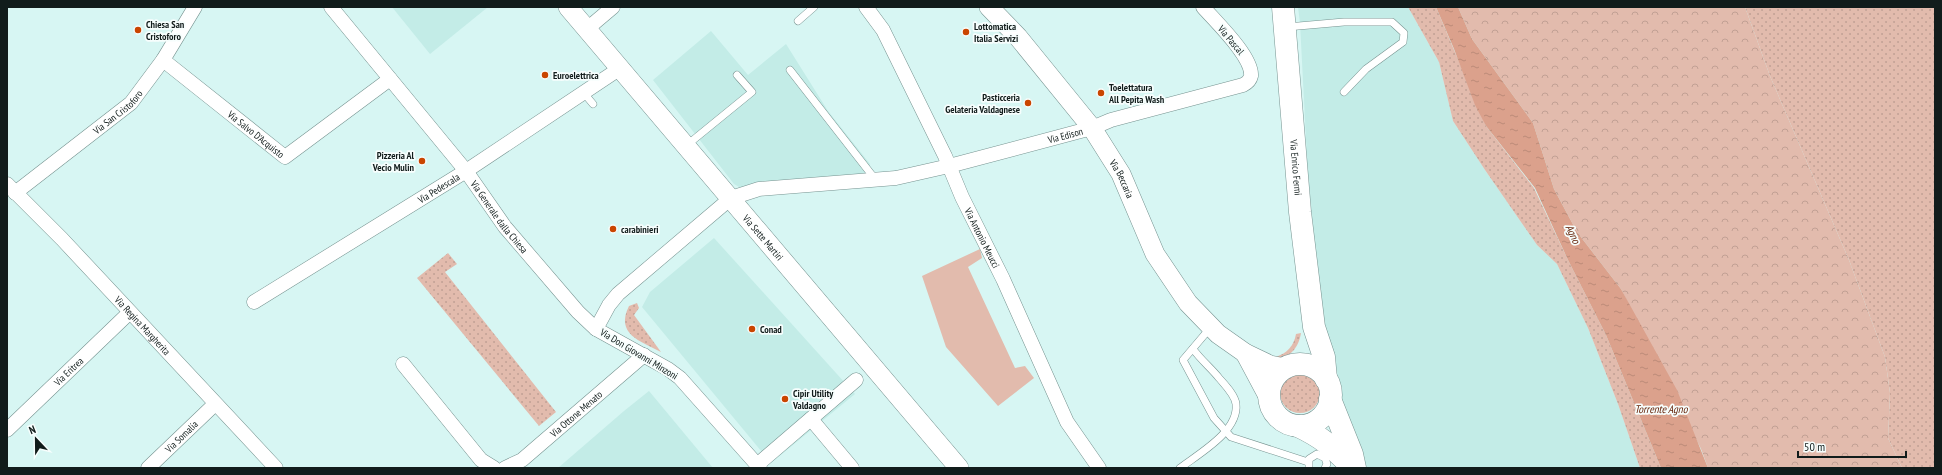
<svg xmlns="http://www.w3.org/2000/svg" width="1942" height="475" font-family="'PT Sans Narrow',sans-serif">
<style>
.built{fill:#c3ece7}
.grass{fill:url(#grass-dots)}
.forest{fill:url(#forest-crowns)}
.green{fill:#e2bbad}
.water{fill:url(#water-ripples)}
.lines{fill:none;stroke-linecap:round;stroke-linejoin:round}
.lane-casing{stroke:#769390;stroke-width:8}
.street-casing{stroke:#769390;stroke-width:15}
.secondary-casing{stroke:#769390;stroke-width:20}
.primary-casing{stroke:#769390;stroke-width:23}
.lane{stroke:#fff;stroke-width:7}
.street{stroke:#fff;stroke-width:14}
.secondary{stroke:#fff;stroke-width:19}
.primary{stroke:#fff;stroke-width:22}
.poi-dot{fill:#ca4500;stroke:#f7fefd;stroke-width:1.5}
.labels{text-anchor:middle;dominant-baseline:central;stroke-width:3.5;stroke-linejoin:round;paint-order:stroke}
.poi-label{font-size:10px;font-weight:bold;fill:#111c1b;stroke:#f7fefd;text-anchor:start}
.street-label{font-size:10px;fill:#111c1b;stroke:#f7fefd}
.water-label{font-size:11px;font-style:italic;fill:#611c00;stroke:#f7fefd}
</style>
<defs>
<pattern id="grass-dots" width="8" height="8" patternUnits="userSpaceOnUse"><rect width="8" height="8" fill="#e2bbad"/><path d="M2 2h.1M6 6h.1" fill="none" stroke="#c1a094" stroke-width="1.8" stroke-linecap="round"/></pattern>
<pattern id="forest-crowns" width="20" height="18" patternUnits="userSpaceOnUse"><rect width="20" height="18" fill="#e2bbad"/><path d="M2 6a3 3 0 1 1 6 0M12 15a3 3 0 1 1 6 0" fill="none" stroke="#c1a094"/></pattern>
<pattern id="water-ripples" width="26" height="14" patternUnits="userSpaceOnUse"><rect width="26" height="14" fill="#dba18c"/><path d="M2 4q2-2 4 0t4 0M15 11q2-2 4 0t4 0" fill="none" stroke="#bb8a78"/></pattern>
</defs>
<rect width="100%" height="100%" fill="#d7f6f3"/>
<g class="built">
<polygon points="392,7 488,7 430,54"/>
<polygon points="1298,7 1408,7 1439,62 1453,121 1485,170 1537,245 1557,264 1588,328 1618,404 1640,468 1367,468 1338,396 1338,378 1315,283 1313,224 1308,178 1300,23"/>
<polygon points="711,31 748,75 786,44 828,111 870,164 865,183 741,188 734,184 653,80"/>
<polygon points="714,238 855,394 771,463 642,307 650,292"/>
<polygon points="649,391 713,468 558,468 624,411"/>
</g>
<g class="grass">
<polygon points="1408,7 1436,7 1486,126 1534,188 1568,260 1606,335 1661,468 1640,468 1618,404 1588,328 1557,264 1537,245 1485,170 1453,121 1439,62"/>
<polygon points="1745,7 1935,7 1935,468 1902,468 1888,438 1890,393 1885,357 1849,260 1770,76"/>
<polygon points="448,253 457,264 445,272 556,412 539,426 417,278"/>
<path d="M637 303 639 308 634 315 661 352C640 341 615 334 629 306Z"/>
<path d="M1301 333C1299 346 1291 359 1276 357 1287 353 1294 346 1296 334Z"/>
<circle cx="1300" cy="393" r="20"/>
</g>
<polygon class="forest" points="1458,7 1745,7 1770,76 1849,260 1885,357 1890,393 1888,438 1902,468 1708,468 1701,449 1621,289 1577,232 1554,189 1533,123 1472,39"/>
<polygon class="green" points="980,249 982,258 968,267 1015,368 1025,366 1034,378 998,406 946,347 922,276"/>
<polygon class="water" points="1436,7 1458,7 1472,39 1533,123 1554,189 1577,232 1621,289 1677,390 1708,468 1661,468 1606,335 1568,260 1535,188 1486,126 1475,105 1454,49"/>
<g class="lines">
<defs>
<g id="lane">
<polyline points="798,21 814,7"/>
<polyline points="1287,27 1344,22 1392,22 1404,33 1403,42 1366,69 1344,92"/>
<polyline points="790,70 875,179"/>
<polyline points="583,92 593,104"/>
<polyline points="687,145 752,92 737,75"/>
<polyline points="1211,327 1183,360 1214,418 1231,437 1308,462"/>
<path d="M1180 468C1200 453 1239 431 1236 404 1235 395 1225 385 1219 378 1211 368 1201 360 1193 349"/>
<polyline points="1309,468 1309,459 1317,454 1325,458 1327,464 1325,468"/>
</g>
<g id="street">
<path id="s1" d="M331 7 466 171 505 227 578 312 596 329"/>
<path id="s2" d="M866 7 883 30 945 156 962 197 1003 279 1067 422 1099 468"/>
<polyline points="587,29 613,7"/>
<path id="s3" d="M163 60 285 157 390 79"/>
<path id="s4" d="M7 184 62 239 276 468"/>
<path id="s5" d="M15 193 131 103 163 60 195 7"/>
<path id="s6" d="M254 302 466 171 619 69"/>
<polyline points="403,364 481,460 494,468"/>
<polyline points="811,419 852,468"/>
<path id="s7" d="M7 430 129 313"/>
<polyline points="757,465 856,380"/>
<path id="s8" d="M148 468 215 404"/>
<path id="s9" d="M505 468 522 460 644 355"/>
<path id="s10" d="M760 468 680 378 668 369 596 329 609 305 618 294 731 198 759 189 896 178 949 166 1092 128 1111 120 1243 85C1247 83 1250 81 1251 76 1253 57 1215 21 1203 7"/>
</g>
<g id="secondary">
<path id="s11" d="M568 7 959 468"/>
<path id="s12" d="M989 7 1018 37 1092 128 1121 174 1155 254 1188 303 1218 334 1245 353 1270 365 1285 368"/>
<polyline points="1245,353 1269,398"/>
</g>
<g id="primary">
<path id="s13" d="M1283 7 1300 212 1314 327 1324 357 1326 379"/>
<circle cx="1300" cy="395" r="31"/>
<polyline points="1330,399 1352,454 1355,468"/>
<path d="M1298 426C1325 439 1332 447 1352 467"/>
</g>
</defs>
<use href="#lane" class="lane-casing"/>
<use href="#street" class="street-casing"/>
<use href="#secondary" class="secondary-casing"/>
<use href="#primary" class="primary-casing"/>
<use href="#lane" class="lane"/>
<use href="#street" class="street"/>
<use href="#secondary" class="secondary"/>
<use href="#primary" class="primary"/>
</g>
<g class="poi-dot">
<circle cx="138" cy="30" r="4"/>
<circle cx="966" cy="32" r="4"/>
<circle cx="545" cy="75" r="4"/>
<circle cx="1101" cy="93" r="4"/>
<circle cx="1028" cy="103" r="4"/>
<circle cx="422" cy="161" r="4"/>
<circle cx="613" cy="229" r="4"/>
<circle cx="752" cy="329" r="4"/>
<circle cx="785" cy="399" r="4"/>
</g>
<g class="labels">
<g class="poi-label">
<text x="146" y="24">Chiesa San<tspan x="146" dy="12">Cristoforo</tspan></text>
<text x="974" y="26">Lottomatica<tspan x="974" dy="12">Italia Servizi</tspan></text>
<text x="553" y="75">Euroelettrica</text>
<text x="1109" y="87">Toelettatura<tspan x="1109" dy="12">All Pepita Wash</tspan></text>
<text x="1020" y="97" text-anchor="end">Pasticceria<tspan x="1020" dy="12">Gelateria Valdagnese</tspan></text>
<text x="414" y="155" text-anchor="end">Pizzeria Al<tspan x="414" dy="12">Vecio Mulin</tspan></text>
<text x="621" y="229">carabinieri</text>
<text x="760" y="329">Conad</text>
<text x="793" y="393">Cipir Utility<tspan x="793" dy="12">Valdagno</tspan></text>
</g>
<g class="street-label">
<text transform="translate(1231 40) rotate(50)">Via Pascal</text>
<text stroke="none"><textPath href="#s5" startOffset="131">Via San Cristoforo</textPath></text>
<text stroke="none"><textPath href="#s3" startOffset="119">Via Salvo D'Acquisto</textPath></text>
<text stroke="none"><textPath href="#s10" startOffset="749">Via Edison</textPath></text>
<text stroke="none"><textPath href="#s13" startOffset="161">Via Enrico Fermi</textPath></text>
<text stroke="none"><textPath href="#s12" startOffset="218">Via Beccaria</textPath></text>
<text stroke="none"><textPath href="#s6" startOffset="217">Via Pedescala</textPath></text>
<text stroke="none"><textPath href="#s1" startOffset="269">Via Generale dalla Chiesa</textPath></text>
<text stroke="none"><textPath href="#s11" startOffset="302">Via Sette Martiri</textPath></text>
<text stroke="none"><textPath href="#s2" startOffset="259">Via Antonio Meucci</textPath></text>
<text stroke="none"><textPath href="#s4" startOffset="196">Via Regina Margherita</textPath></text>
<text transform="translate(639 354) rotate(31)">Via Don Giovanni Minzoni</text>
<text stroke="none"><textPath href="#s7" startOffset="85">Via Eritrea</textPath></text>
<text stroke="none"><textPath href="#s9" startOffset="90">Via Ottone Menato</textPath></text>
<text stroke="none"><textPath href="#s8" startOffset="46">Via Somalia</textPath></text>
</g>
<g class="water-label">
<text transform="translate(1573 234) rotate(65)">Agno</text>
<text x="1661" y="409">Torrente Agno</text>
</g>
</g>
<rect width="1942" height="475" fill="none" stroke="#111c1b" stroke-width="16"/>
<g transform="translate(36 439) rotate(338)" stroke="#f7fefd" stroke-width="3" paint-order="stroke">
<path d="M0-3L7 15L0 10L-7 15Z" fill="#111c1b"/>
<text y="-6" font-size="11" font-weight="bold" text-anchor="middle" fill="#111c1b">N</text>
</g>
<path d="M1798 451v6h108v-6" fill="none" stroke="#111c1b" stroke-width="2"/>
<text x="1804" y="451" font-size="12" fill="#111c1b" stroke="#f7fefd" stroke-width="3" paint-order="stroke">50 m</text>
</svg>
